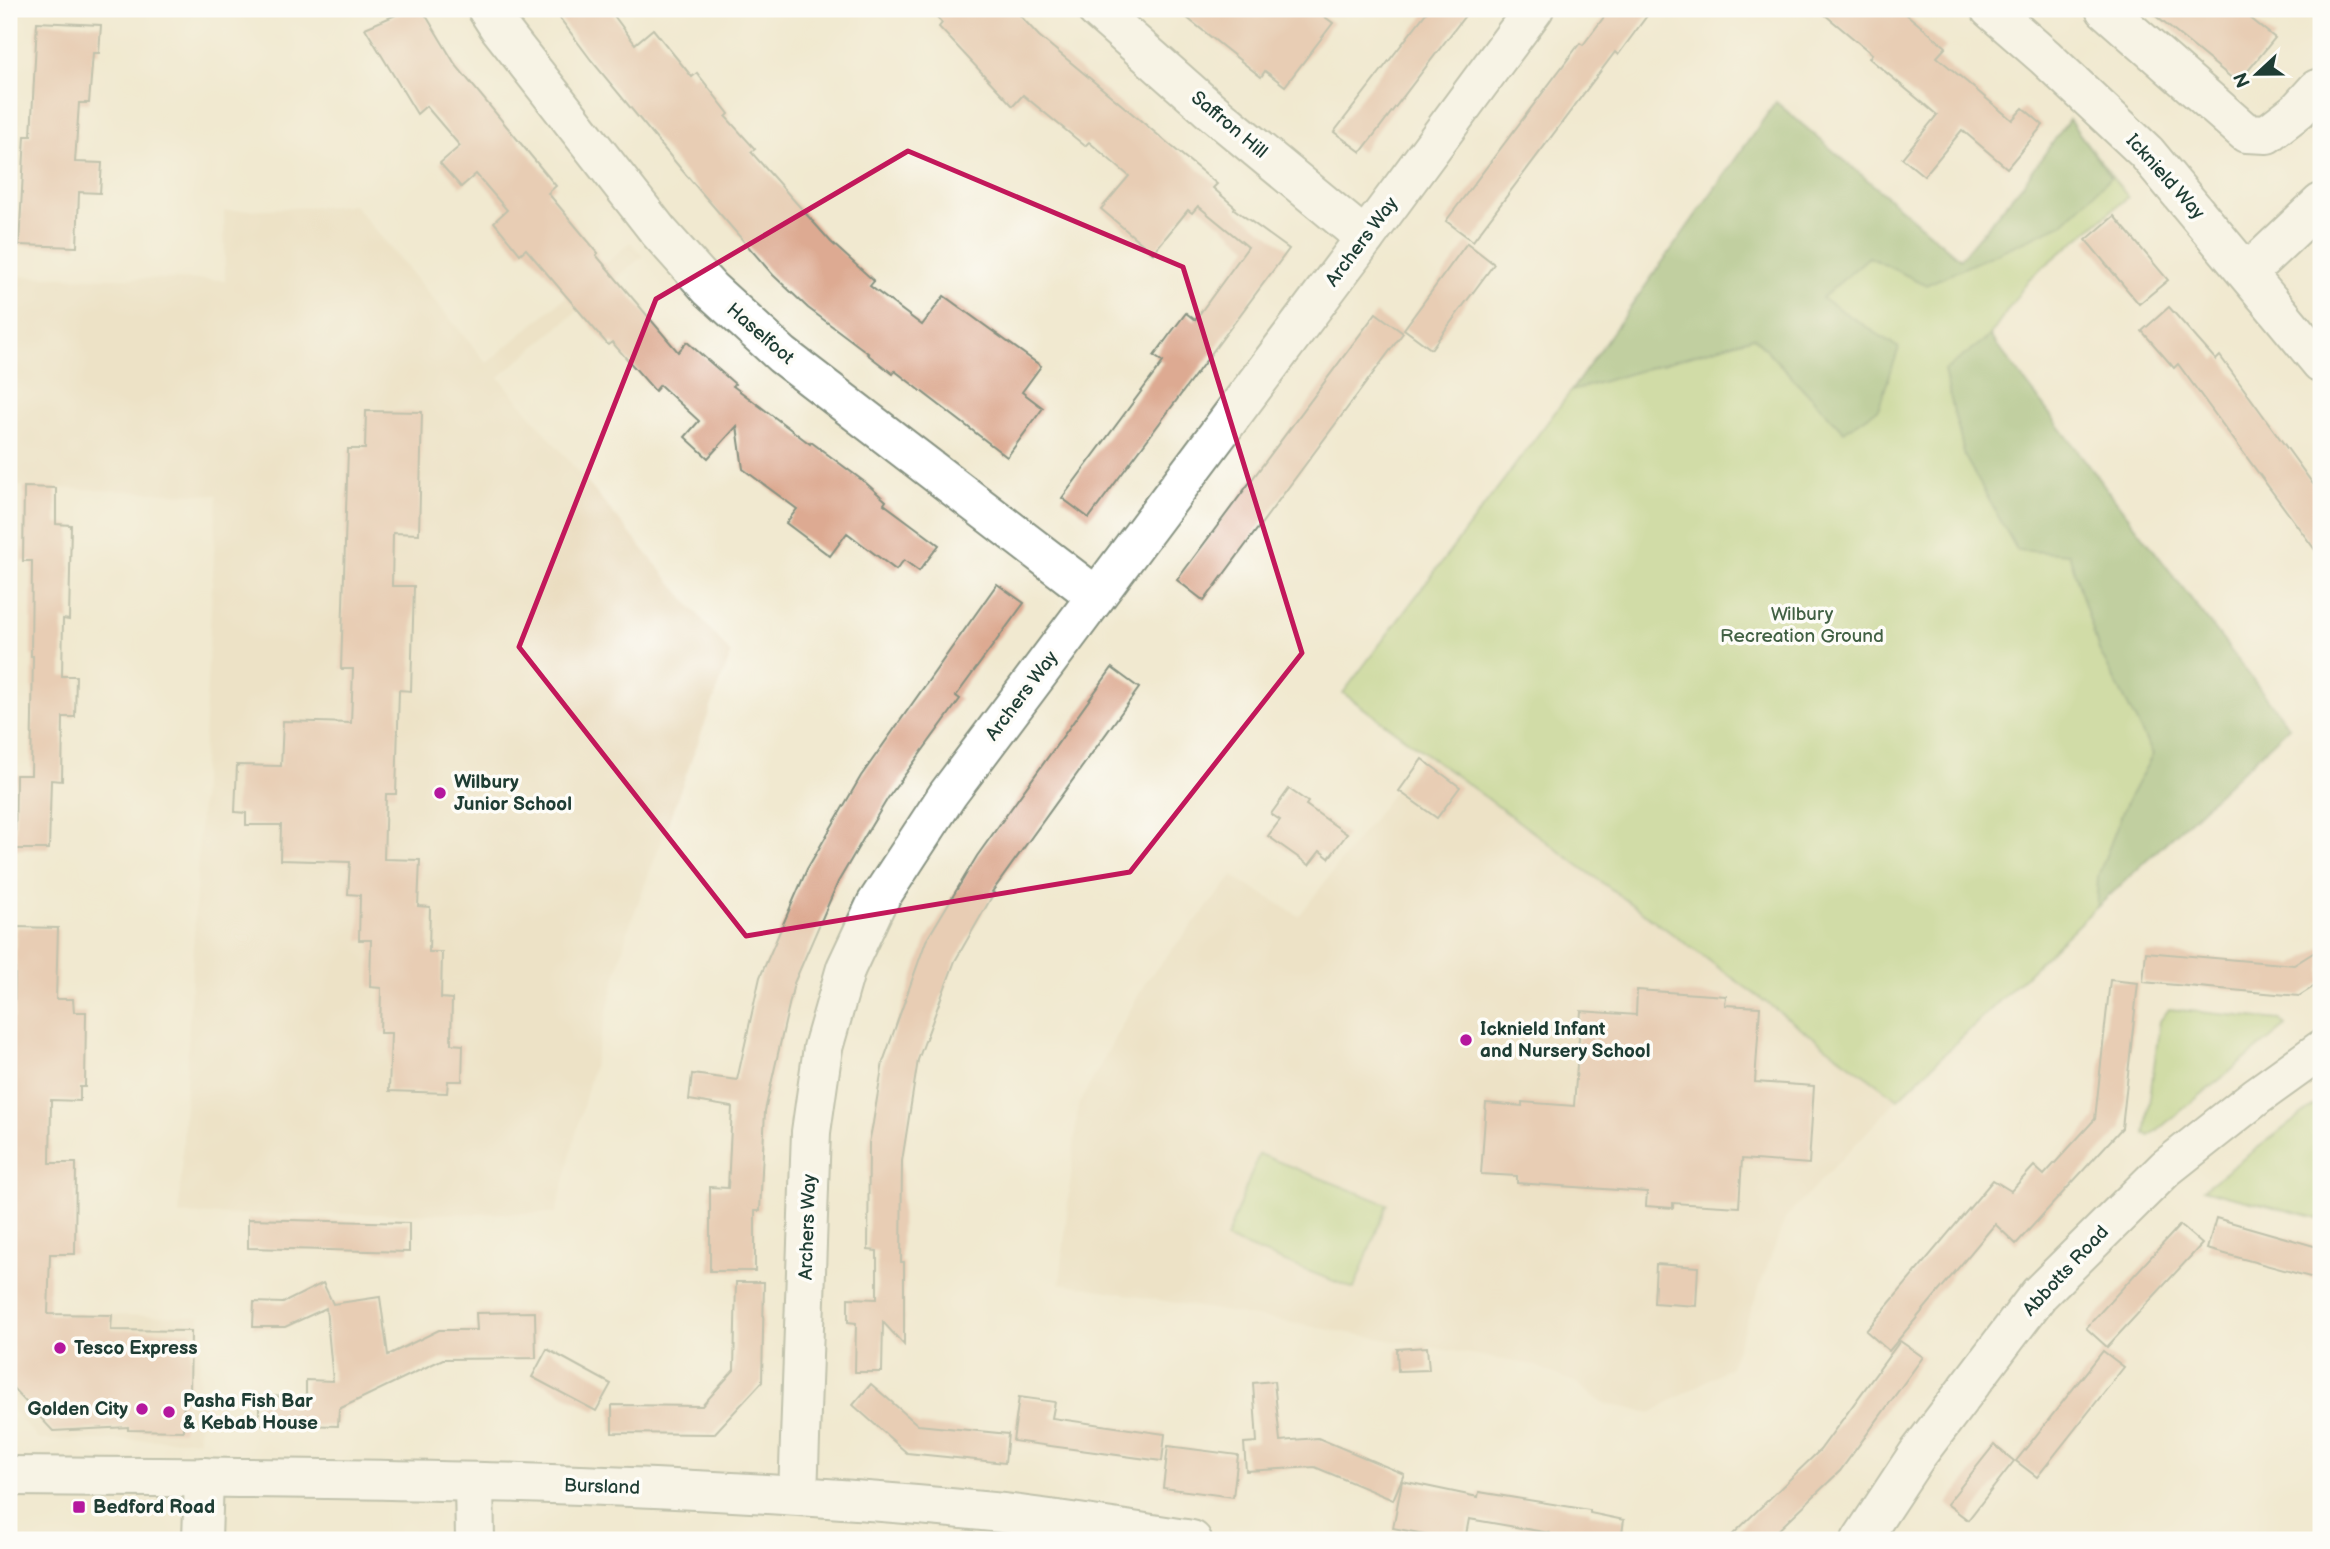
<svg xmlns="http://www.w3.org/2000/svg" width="2330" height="1549" font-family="'Balsamiq Sans',sans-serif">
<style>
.built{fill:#e8d9ba}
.green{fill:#aacc75;stroke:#648454;stroke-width:2}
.forest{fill:#87b066;stroke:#53764d;stroke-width:2}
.building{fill:#ddaa92}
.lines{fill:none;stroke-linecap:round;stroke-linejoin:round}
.minor-casing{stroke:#889382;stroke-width:42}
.minor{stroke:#fff;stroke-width:38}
.marked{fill:none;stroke:#c2185b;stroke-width:5;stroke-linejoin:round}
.poi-dot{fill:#b5179e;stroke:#fdfcf7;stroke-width:2.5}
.labels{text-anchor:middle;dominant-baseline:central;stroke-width:7;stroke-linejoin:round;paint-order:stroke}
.street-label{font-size:19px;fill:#1f3d34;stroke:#fdfcf7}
.park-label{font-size:19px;fill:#426144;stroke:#fdfcf7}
.poi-label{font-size:19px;font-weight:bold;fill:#1f3d34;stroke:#fdfcf7;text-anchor:start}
</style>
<rect width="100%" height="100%" fill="#fdfcf7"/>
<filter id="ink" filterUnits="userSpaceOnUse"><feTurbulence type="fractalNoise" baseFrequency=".0143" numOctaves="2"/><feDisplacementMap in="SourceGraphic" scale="14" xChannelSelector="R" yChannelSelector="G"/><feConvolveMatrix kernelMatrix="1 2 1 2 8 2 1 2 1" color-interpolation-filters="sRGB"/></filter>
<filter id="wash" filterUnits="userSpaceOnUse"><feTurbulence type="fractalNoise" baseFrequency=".00686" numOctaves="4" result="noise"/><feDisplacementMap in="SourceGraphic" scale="28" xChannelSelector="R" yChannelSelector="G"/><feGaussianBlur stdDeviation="1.57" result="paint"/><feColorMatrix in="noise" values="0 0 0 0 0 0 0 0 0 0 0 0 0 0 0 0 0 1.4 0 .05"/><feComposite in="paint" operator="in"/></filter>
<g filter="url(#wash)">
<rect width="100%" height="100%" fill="#f1e9d0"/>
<g class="built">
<polygon points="354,205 487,363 631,242 643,256 499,377 731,654 627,933 556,1213 179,1215 217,495 9,486 9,276 225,280 224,211"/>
<polygon points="1424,752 1898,1099 1785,1219 1730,1367 1651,1413 1602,1403 1576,1383 1533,1365 1060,1283 1078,1106 1146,981 1233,876 1299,916"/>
<polygon points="9,1314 200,1316 199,1440 39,1440 9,1406"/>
</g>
<g class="green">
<polygon points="1776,102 1960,259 2023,184 2069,120 2128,197 2029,279 1990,336 2289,727 2085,918 1898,1099 1343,693 1571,391"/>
<polygon points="2169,1009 2280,1020 2286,1026 2150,1136 2145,1135 2160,1021"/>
<polygon points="2316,1104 2321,1219 2203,1189"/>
<polygon points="1259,1154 1387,1204 1354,1289 1226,1239"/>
</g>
<g class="forest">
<polygon points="1776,102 1960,259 2023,184 2069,120 2111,177 2062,224 1926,285 1869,257 1822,298 1899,348 1878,409 1844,432 1754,337 1571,391"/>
<polygon points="1990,336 2289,727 2096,908 2098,876 2125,806 2153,754 2099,650 2069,554 2017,550 1965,457 1944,371"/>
</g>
<g id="blocks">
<g class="building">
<polygon points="410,9 422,9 455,64 556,186 548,193 598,253 596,255 678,352 687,342 735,384 733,386 810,444 811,442 866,483 886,501 884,504 939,545 919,571 904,560 896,570 847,533 830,556 786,523 797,509 743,469 737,426 708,458 685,437 699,421 660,385 655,391 612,342 608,345 526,249 520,254 494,222 507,210 476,174 461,187 440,163 460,146 426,106 417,114 365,28"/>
<polygon points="553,9 609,9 635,44 653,29 692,77 697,73 729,114 726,117 755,149 751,152 831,242 874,281 870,286 922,325 944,296 1041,366 1022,392 1043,408 1007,457 895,371 893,374 867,354 868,353 808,308 773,275 681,169 591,60"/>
<polygon points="930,9 1014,9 1039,36 1217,184 1213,188 1235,207 1234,209 1289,249 1089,518 1062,498 1163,362 1154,356 1170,334 1186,313 1195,320 1248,247 1198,206 1192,213 1188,210 1153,253 1101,209 1129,176 1089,142 1085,146 1023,95 1013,106 939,27 942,23"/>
<polygon points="1176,9 1314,9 1333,23 1285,86 1265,71 1261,77"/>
<polygon points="1429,9 1470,9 1361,152 1334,132"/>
<polygon points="1610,9 1652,9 1618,55 1615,52 1473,241 1446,221 1580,43 1583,45"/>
<polygon points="1818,9 1900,9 1946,47 1937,57 2012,120 2023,108 2043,125 2007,168 1962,130 1924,176 1902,158 1937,115 1869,58 1872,54"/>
<polygon points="2147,9 2239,9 2275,38 2238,83"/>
<polygon points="37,22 101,25 99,53 93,53 89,103 79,103 75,162 102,163 100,193 79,192 77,247 19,245 25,136 31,136"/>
<polygon points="2114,216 2168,280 2139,304 2086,240"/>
<polygon points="1467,243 1494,264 1431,349 1404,329"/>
<polygon points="2169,307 2216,360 2220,356 2321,495 2321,558 2178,364 2174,368 2142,331"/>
<polygon points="1376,313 1403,333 1204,601 1177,580"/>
<polygon points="366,411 422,412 419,534 393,533 392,586 414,586 411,691 399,690 396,794 386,794 384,859 420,860 418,906 430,907 429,952 442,952 441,998 452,999 451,1044 463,1045 462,1081 448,1081 447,1093 389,1091 391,1033 380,1033 381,988 370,987 371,940 359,940 360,895 348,894 350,862 280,860 281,825 246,825 246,813 235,812 237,765 281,766 283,721 351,723 353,669 341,669 348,449 365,449"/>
<polygon points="24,487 56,488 56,524 71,525 69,620 63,619 62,676 76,676 75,717 63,717 62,781 51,780 49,849 15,849 16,775 31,775 33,656 31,656 32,561 23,561"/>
<polygon points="997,584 1024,603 956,696 960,699 888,798 865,836 838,882 794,983 765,1111 760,1211 755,1211 755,1271 710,1271 710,1187 728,1188 732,1107 689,1100 692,1074 737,1080 760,977 807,869 861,776"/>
<polygon points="1112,668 1139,688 992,892 994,893 955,961 944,990 918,1060 902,1161 901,1262 904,1262 904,1345 883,1322 882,1372 855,1372 856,1323 848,1322 848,1298 877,1299 877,1251 868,1250 869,1143 873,1123 883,1062 926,941 977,856"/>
<polygon points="1422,759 1460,787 1437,818 1399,791"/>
<polygon points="1289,789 1308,802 1306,805 1347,834 1329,858 1320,851 1309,865 1268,836 1280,820 1271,814"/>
<polygon points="16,927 58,928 56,999 73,999 74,1012 86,1012 85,1087 80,1087 80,1101 51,1100 50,1163 76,1163 75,1254 50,1254 48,1314 112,1315 111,1330 191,1331 190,1393 184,1393 183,1431 128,1430 128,1427 53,1431 9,1384 9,1018 14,1018"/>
<polygon points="2321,948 2321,982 2299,996 2143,982 2146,952 2294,965"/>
<polygon points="2110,980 2138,983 2122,1128 2016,1244 1995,1224 1889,1351 1866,1331 1993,1180 2011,1191 2034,1166 2044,1175 2095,1119"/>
<polygon points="1637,990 1726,996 1725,1005 1760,1007 1755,1082 1814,1086 1809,1164 1742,1159 1739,1207 1673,1203 1673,1208 1646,1206 1647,1192 1517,1183 1517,1176 1481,1174 1486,1103 1522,1106 1522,1102 1574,1106 1581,1011 1636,1015"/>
<polygon points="2216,1218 2321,1248 2321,1280 2207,1249"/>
<polygon points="248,1219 409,1223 409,1252 248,1248"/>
<polygon points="2180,1225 2202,1244 2107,1347 2086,1328"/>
<polygon points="1656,1264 1698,1267 1696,1306 1654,1303"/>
<polygon points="736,1282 764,1282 762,1382 714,1434 612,1433 612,1405 702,1406 734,1370"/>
<polygon points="323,1283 333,1304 380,1297 388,1355 439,1330 477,1330 476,1313 535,1312 536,1358 443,1359 339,1409 338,1426 259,1424 259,1396 306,1397 306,1380 333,1381 326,1308 285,1327 253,1327 254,1302 283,1303"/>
<polygon points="1900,1341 1923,1357 1840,1471 1768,1540 1727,1540 1820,1450"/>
<polygon points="1427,1347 1429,1370 1398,1371 1397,1349"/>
<polygon points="547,1349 611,1384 596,1411 532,1377"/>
<polygon points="2103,1351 2124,1367 2037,1477 2016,1461"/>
<polygon points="1274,1381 1280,1441 1318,1438 1404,1474 1393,1500 1315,1467 1246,1471 1244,1443 1257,1442 1253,1383"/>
<polygon points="871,1384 918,1425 1008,1434 1005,1463 907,1453 853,1405"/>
<polygon points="1019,1397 1055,1402 1052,1418 1165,1434 1162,1461 1013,1441"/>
<polygon points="1994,1445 2014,1461 1968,1520 1947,1504"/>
<polygon points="1168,1446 1238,1455 1233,1497 1163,1488"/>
<polygon points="1402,1481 1478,1497 1479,1492 1590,1510 1590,1513 1624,1520 1621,1540 1579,1540 1550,1535 1550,1533 1469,1519 1465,1540 1455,1540 1393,1528"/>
</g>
</g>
</g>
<g filter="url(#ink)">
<use href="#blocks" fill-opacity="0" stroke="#889382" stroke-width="2"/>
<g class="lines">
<defs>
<g id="minor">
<polyline points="487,9 498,26 659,232 710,289 782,355 1096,596"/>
<polyline points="1096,9 1208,108 1365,238"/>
<polyline points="1990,9 2045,57 2146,152 2321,363"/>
<polyline points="2105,9 2246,133 2267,134 2298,110 2317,89"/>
<polyline points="2247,273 2321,203"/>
<path d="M9 1476C340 1478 673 1479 1003 1513 1066 1520 1129 1531 1192 1540"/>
<polyline points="474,1482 475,1540"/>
<polyline points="798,1495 811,1132 823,1048 846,968 876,904 948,794 1365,238 1534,9"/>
<polyline points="202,1540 204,1477"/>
<polyline points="1861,1540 1917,1455 2039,1294 2166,1168 2257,1096 2321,1050"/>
</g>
</defs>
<use href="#minor" class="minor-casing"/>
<use href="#minor" class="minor"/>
</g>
</g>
<path d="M0 0H2330V1549H0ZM908 151 1183 267 1302 653 1130 872 746 936 519 647 656 299Z" fill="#f1e9d0" fill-opacity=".55" fill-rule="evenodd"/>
<path class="marked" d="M908 151 1183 267 1302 653 1130 872 746 936 519 647 656 299Z"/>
<g class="poi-dot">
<circle cx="440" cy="793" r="7"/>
<circle cx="1466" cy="1040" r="7"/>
<circle cx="60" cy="1348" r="7"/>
<circle cx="142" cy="1409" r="7"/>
<circle cx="169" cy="1412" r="7"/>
<rect x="72" y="1500" width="14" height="14" rx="3.5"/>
</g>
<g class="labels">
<g class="street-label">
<text transform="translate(1229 125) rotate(40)">Saffron Hill</text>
<text transform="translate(2165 177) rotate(48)">Icknield Way</text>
<text transform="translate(1362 242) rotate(-53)">Archers Way</text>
<text transform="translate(760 334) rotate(41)">Haselfoot</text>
<text transform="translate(1022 696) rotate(-53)">Archers Way</text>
<text transform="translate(808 1227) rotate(-88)">Archers Way</text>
<text transform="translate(2066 1271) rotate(-47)">Abbotts Road</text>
<text transform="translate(602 1487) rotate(2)">Bursland</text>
</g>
<g class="park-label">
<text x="1802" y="614">Wilbury<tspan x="1802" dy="22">Recreation Ground</tspan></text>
</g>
<g class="poi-label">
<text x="454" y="782">Wilbury<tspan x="454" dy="22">Junior School</tspan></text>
<text x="1480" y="1029">Icknield Infant<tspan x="1480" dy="22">and Nursery School</tspan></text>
<text x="74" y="1348">Tesco Express</text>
<text x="183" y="1401">Pasha Fish Bar<tspan x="183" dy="22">&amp; Kebab House</tspan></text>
<text x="128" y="1409" text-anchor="end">Golden City</text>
<text x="93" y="1507">Bedford Road</text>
</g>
</g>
<rect width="2330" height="1549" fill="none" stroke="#fdfcf7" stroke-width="35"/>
<g transform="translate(2257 74) rotate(248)" stroke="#fdfcf7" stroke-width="5" paint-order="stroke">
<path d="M0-5L12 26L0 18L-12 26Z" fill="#1f3d34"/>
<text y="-10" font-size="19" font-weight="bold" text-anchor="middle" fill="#1f3d34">N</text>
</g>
</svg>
